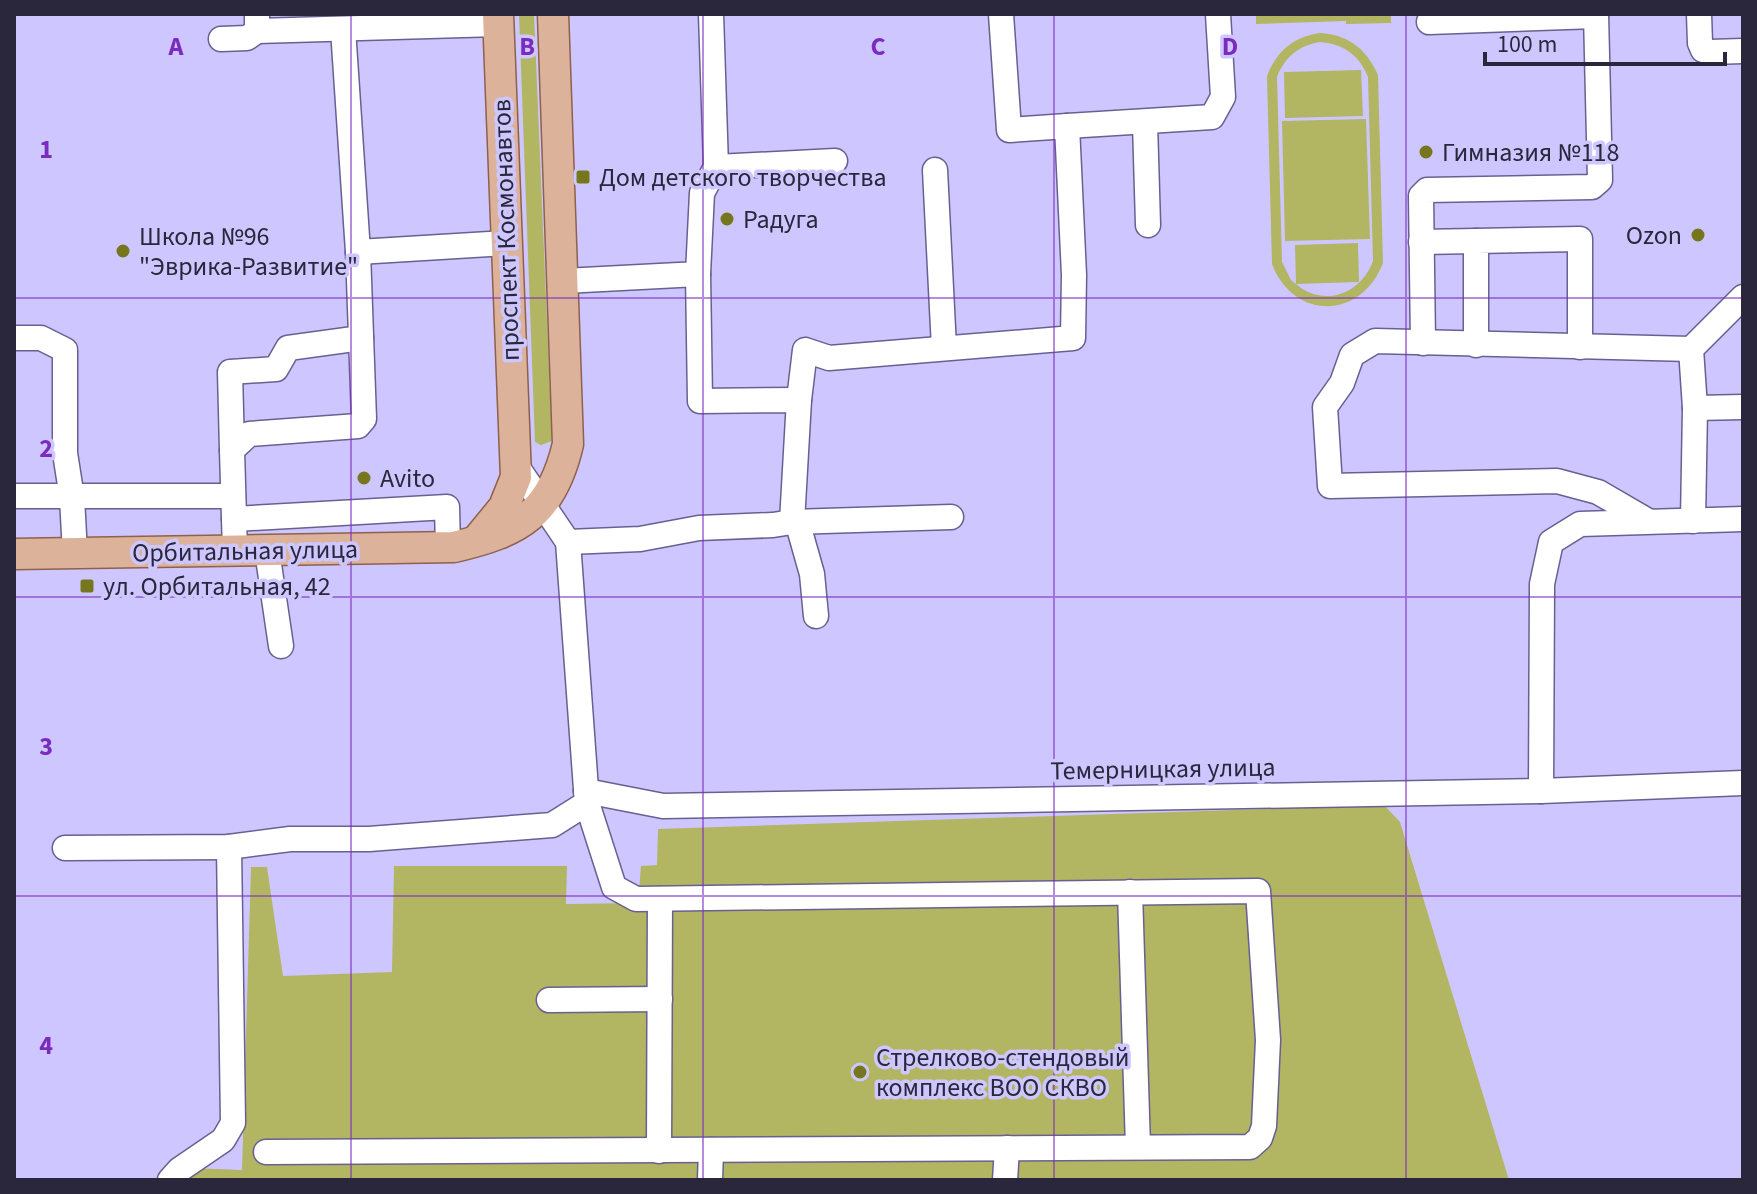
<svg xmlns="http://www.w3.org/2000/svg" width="1757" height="1194" font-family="'Source Sans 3',sans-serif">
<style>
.green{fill:#b2b562;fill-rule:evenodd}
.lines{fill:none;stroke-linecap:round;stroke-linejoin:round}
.minor-casing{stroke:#686091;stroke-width:27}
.major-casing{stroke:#8e604d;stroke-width:33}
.minor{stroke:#fff;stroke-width:24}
.major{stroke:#dcb29a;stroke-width:30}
.grid{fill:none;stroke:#7b2cbf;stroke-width:2;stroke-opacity:0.55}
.poi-dot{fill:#75761d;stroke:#cec7ff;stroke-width:3}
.labels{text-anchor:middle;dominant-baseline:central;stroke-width:7;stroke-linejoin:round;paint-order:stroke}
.poi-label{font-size:26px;fill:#2a273c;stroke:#cec7ff;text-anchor:start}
.street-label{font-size:26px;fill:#2a273c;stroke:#cec7ff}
.grid-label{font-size:26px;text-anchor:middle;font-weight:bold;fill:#7b2cbf;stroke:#cec7ff;stroke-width:7;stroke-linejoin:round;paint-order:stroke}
</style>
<rect width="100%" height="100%" fill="#cec7ff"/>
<g class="green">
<polygon points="519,14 534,14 552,441 541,445 535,442"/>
<polygon points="1256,14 1391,14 1391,23 1346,24 1346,21 1256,24"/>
<path d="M1320 33C1348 35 1366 48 1378 75L1383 263C1361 320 1294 321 1272 264L1267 76C1277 51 1293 37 1320 33ZM1320 42C1344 44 1359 55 1368 77L1373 261C1361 294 1324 308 1296 284L1359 282 1358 243 1295 245 1296 284 1291 280 1282 262 1277 77C1285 57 1298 46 1320 42Z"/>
<polygon points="1361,70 1363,116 1285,118 1284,72"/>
<polygon points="1366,119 1370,239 1285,241 1282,121"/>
<polygon points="1384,805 1400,822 1509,1180 175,1180 191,1168 242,1170 251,867 267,867 283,976 392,972 394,866 567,866 566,904 638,903 641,866 657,865 658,829"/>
</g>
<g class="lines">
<defs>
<g id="minor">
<polyline points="257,14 257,31 498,24"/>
<polyline points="1699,14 1700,43 1703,50 1710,52 1743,51"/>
<polyline points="1429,22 1596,16"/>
<polyline points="343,29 358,252 506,243"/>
<polyline points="221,39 247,38 257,31"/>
<polyline points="1145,123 1148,225"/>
<polyline points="1067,126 1212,117 1223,97 1218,14"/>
<polyline points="716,167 835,161"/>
<polyline points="935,170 944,348"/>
<polyline points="1421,242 1476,241"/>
<polyline points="698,274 700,401 799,400 792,522"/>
<polyline points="564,281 698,274 702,193 716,167 711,14"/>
<polyline points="14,338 41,338 65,350 65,453 72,498 75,553"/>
<polyline points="1423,343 1421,196 1427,190 1592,187 1600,180 1596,14"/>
<polyline points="1476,345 1476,241 1580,239 1580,347"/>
<polyline points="799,400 805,350 829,358 1073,338 1074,275 1067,126 1009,130 1001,14"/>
<polyline points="1695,408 1743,407"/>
<polyline points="232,450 230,372 276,369 288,348 361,338"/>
<polyline points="14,496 233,496"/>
<polyline points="234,519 447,507 448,547"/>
<polyline points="797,521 812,574 816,616"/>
<polyline points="1648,521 1598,492 1557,481 1330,486 1325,407 1342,383 1352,355 1375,341 1691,349"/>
<polyline points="1693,521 1695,408 1691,349 1743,297"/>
<polyline points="568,542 640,539 699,528 773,525 792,522 951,517"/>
<polyline points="267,551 281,646"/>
<polyline points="235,552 232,450 249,434 358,426 364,419 358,252"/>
<polyline points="586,791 663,806 1541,791 1743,783"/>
<polyline points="1541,791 1542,584 1551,542 1580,524 1743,519"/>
<polyline points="65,848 229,847 290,839 369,839 552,825 587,803"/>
<polyline points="1130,892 1138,1147"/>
<polyline points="549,1000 660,999"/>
<polyline points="659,1151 660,899"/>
<polyline points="266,1152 1250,1147 1260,1138 1264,1126 1268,1040 1258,891 636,899 614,887 587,803 568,542 516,465"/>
<polyline points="170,1180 179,1170 223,1140 233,1123 229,847"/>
<polyline points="710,1180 711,1150"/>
<polyline points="1005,1180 1007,1148"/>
</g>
<g id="major">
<polyline points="477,540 504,507 516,477 498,14"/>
<path d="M14 554 454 547C520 532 552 513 568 444L553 14"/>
</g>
</defs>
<use href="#minor" class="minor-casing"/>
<use href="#major" class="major-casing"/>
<use href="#minor" class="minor"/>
<use href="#major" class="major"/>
</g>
<path class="grid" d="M351 14V1180M703 14V1180M1054 14V1180M1406 14V1180M14 298H1743M14 597H1743M14 896H1743"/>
<g class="poi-dot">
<circle cx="1426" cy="152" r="8"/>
<rect x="575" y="169" width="16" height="16" rx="4"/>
<circle cx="727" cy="219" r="8"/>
<circle cx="1698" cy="235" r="8"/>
<circle cx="123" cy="251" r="8"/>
<circle cx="364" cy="478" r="8"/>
<rect x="79" y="578" width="16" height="16" rx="4"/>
<circle cx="860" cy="1072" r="8"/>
</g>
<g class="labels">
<g class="poi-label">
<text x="1442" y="152">Гимназия №118</text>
<text x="599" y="177">Дом детского творчества</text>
<text x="743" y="219">Радуга</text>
<text x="1682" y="235" text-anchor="end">Ozon</text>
<text x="139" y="236">Школа №96<tspan x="139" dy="30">"Эврика-Развитие"</tspan></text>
<text x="380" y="478">Avito</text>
<text x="103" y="586">ул. Орбитальная, 42</text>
<text x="876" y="1057">Стрелково-стендовый<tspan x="876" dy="30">комплекс ВОО СКВО</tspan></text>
</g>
<g class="street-label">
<text transform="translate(506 230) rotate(-92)">проспект Космонавтов</text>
<text transform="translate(245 551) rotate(-1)">Орбитальная улица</text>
<text transform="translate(1163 769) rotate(-1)">Темерницкая улица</text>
</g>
</g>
<g class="grid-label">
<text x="176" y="55">A</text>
<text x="527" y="55">B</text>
<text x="878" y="55">C</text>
<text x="1230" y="55">D</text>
<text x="46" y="158">1</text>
<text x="46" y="457">2</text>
<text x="46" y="755">3</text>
<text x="46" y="1054">4</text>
</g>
<rect width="1757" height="1194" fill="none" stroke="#2a273c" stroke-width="32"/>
<path d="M1485 52v12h240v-12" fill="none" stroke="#2a273c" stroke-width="4"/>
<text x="1497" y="52" font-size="24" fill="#2a273c" stroke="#cec7ff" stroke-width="6" paint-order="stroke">100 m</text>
</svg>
